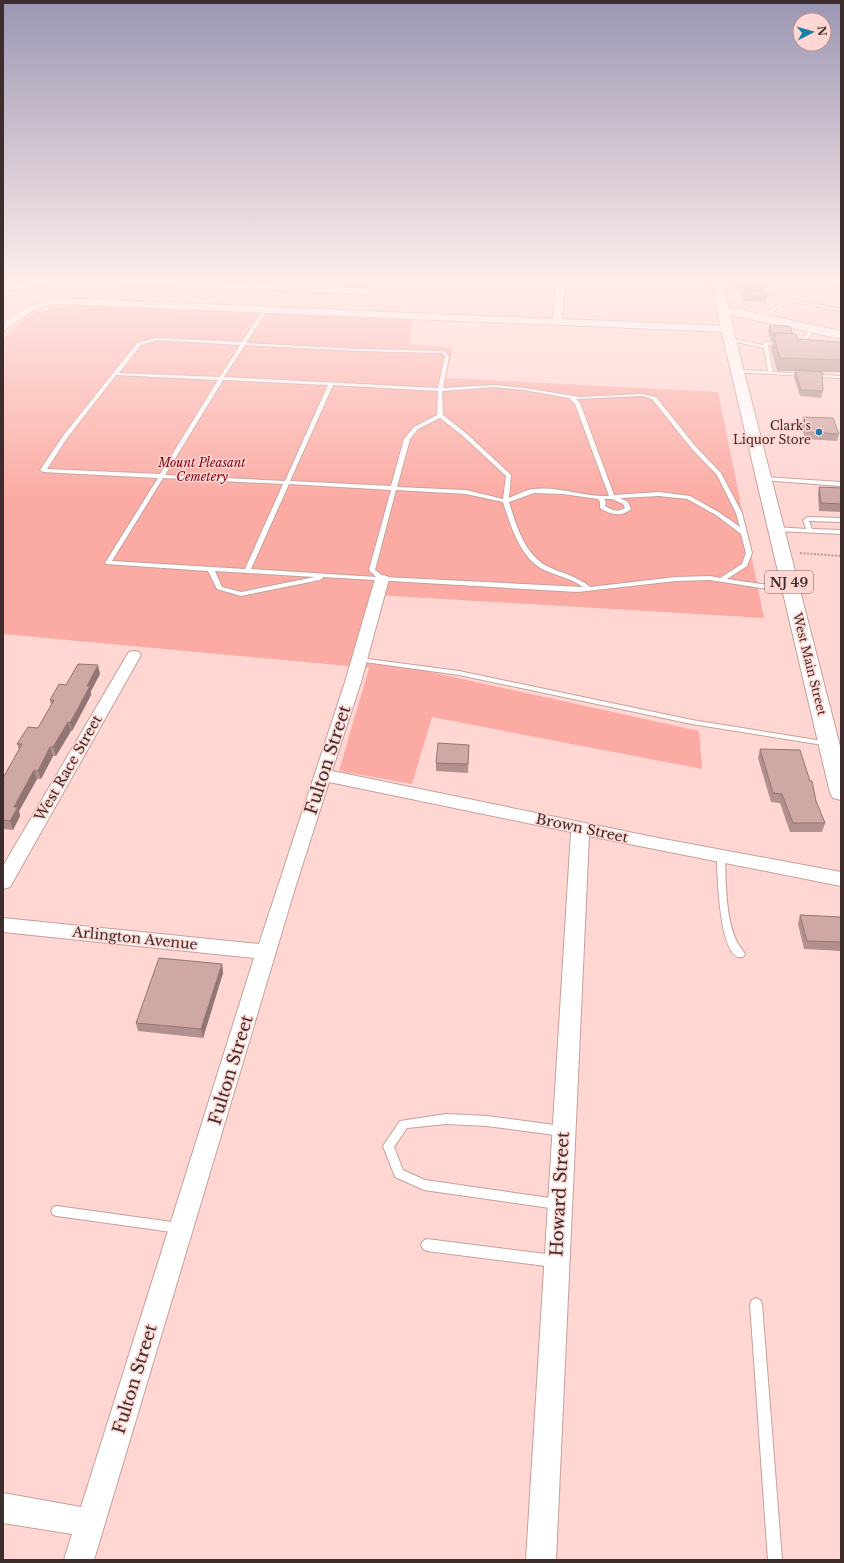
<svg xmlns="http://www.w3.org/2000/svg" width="844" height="1563" font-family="'Libre Baskerville',serif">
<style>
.green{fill:#fbaba4}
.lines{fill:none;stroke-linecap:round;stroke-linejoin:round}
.lane-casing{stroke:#c69f9b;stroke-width:2}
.street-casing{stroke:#c69f9b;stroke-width:2}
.secondary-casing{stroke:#c69f9b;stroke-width:2}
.highway-casing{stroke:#c69f9b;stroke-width:2}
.path{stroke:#ba9a97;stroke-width:2;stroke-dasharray:2 1.5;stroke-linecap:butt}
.lane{fill:#fff;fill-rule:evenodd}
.street{fill:#fff;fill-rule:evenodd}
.secondary{fill:#fff;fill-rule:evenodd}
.highway{fill:#fff;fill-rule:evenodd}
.wall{fill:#b2908d}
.shaded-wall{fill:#917673}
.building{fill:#cfa8a4;stroke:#917673}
.poi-dot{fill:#1c7ca9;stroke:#ffd6d2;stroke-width:1.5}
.labels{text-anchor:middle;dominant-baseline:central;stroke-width:3;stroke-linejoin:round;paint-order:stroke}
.far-poi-label{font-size:12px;fill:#3d2d2c;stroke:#ffd6d2;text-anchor:end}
.far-park-label{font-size:12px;font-style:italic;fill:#810213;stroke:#ffd6d2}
.far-street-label{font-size:12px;fill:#3d2d2c;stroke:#ffd6d2}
.shield{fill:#ffd6d2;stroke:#77605e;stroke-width:1}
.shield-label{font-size:13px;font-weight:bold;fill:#3d2d2c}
.street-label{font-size:14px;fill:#3d2d2c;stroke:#ffd6d2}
.near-street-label{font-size:17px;fill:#3d2d2c;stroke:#ffd6d2}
</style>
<rect width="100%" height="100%" fill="#ffd6d2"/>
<polygon class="green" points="68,304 413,320 409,345 453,347 446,378 718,392 764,618 377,595 353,655 699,731 702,769 432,717 412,784 339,771 369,668 3,634 3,339 30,314"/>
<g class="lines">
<defs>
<g id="lane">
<polygon points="719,288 739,289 841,309 841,311 788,301 764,318 762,317 762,316 784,300 739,291 718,290"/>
<path d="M264 308 268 309 246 343 358 349 443 351 449 356 443 388 494 385 524 388 580 397 642 394 656 397 696 447 721 473 742 513 752 553 747 566 727 579 761 584 791 586 794 588 791 590 761 588 710 580 676 581 577 592 323 577 322 579 320 580 241 596 217 589 208 571 106 564 105 563 158 478 43 472 40 470 63 436 137 343 157 338 242 342ZM157 340 240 345 220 377 119 373 141 345ZM245 345 358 351 442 353 445 356 438 388 224 377ZM116 375 218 380 160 474 47 469 67 438ZM223 380 328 385 285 481 165 475ZM333 385 438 391 437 415 414 427 404 439 391 486 290 481ZM494 387 524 390 569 398 575 404 609 496C584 497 559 486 533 489 525 490 517 495 509 498L511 475 467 434 443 415 442 391ZM642 396 652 399 692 449 717 475 736 513 740 527 720 513 690 496 659 492 614 495 580 403 576 399ZM440 418 463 436 506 476 503 499 466 490 397 487 410 439 418 429ZM163 478 283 484 245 569 112 561ZM289 484 391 490 369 570 376 577 251 569ZM396 490 466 494 503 502C511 527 521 560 546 571 559 576 572 579 583 587L384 577 375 570ZM534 493 563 494 598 499 600 502V508C610 514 621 518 631 509L628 502 620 498 659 496 687 499 716 515 741 534 746 553 742 564 720 578 710 576 676 577 590 587C578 577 565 574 551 568 526 558 516 526 509 502ZM604 499H612L623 504 625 508C617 513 612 510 605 506L606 502ZM215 571 315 577 241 592 222 587Z"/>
<polygon points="812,328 816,329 801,346 797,346 797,344"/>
<polygon points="727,338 763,345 763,343 765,342 785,343 785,344 783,345 768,345 773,372 841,376 841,378 735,372 735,371 737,370 768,371 764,348 727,340"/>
<polygon points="764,477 841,482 841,486 762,480 762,478"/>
<polygon points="808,517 841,518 841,522 809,521 812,529 841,530 841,534 776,531 773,529 776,527 806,529 803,520"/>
<polygon points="360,658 459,671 692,720 829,742 833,744 829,746 692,724 459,675 358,661 356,660"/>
<path d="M721 853 724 854 725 856C726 883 725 919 738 944 740 947 743 950 745 954L743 957C719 964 717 870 717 856L718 854Z"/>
<polygon points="446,1114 487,1116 562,1126 566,1128 567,1131 566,1134 562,1136 487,1126 446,1124 407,1128 394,1147 403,1170 425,1180 557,1199 561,1200 563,1204 561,1208 557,1209 424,1190 395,1177 383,1146 400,1121"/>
<polygon points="57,1206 179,1223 183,1224 185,1228 183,1232 179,1233 57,1216 53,1215 51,1211 53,1207"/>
<polygon points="427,1239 554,1255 558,1257 560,1261 558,1265 554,1267 427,1251 423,1249 421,1245 423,1241"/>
<polygon points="756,1298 760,1300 762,1304 782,1560 768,1560 750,1304 752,1300"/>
</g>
<g id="street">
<polygon points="37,280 53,280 49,283 3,292 3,286"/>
<polygon points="115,280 172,280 365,288 369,291 365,294 119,283"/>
<path d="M557 280H565L562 319 727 326 732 329 727 332 60 304 45 306 32 311 3 331V323C20 309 38 300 60 298L553 319Z"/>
<polygon points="822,280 841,280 841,285 823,282"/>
<polygon points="382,575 387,576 389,579 361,682 332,771 653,837 841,872 841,886 589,836 556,1560 526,1560 571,832 329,782 296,885 94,1560 64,1560 72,1534 3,1523 3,1493 81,1507 254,958 3,932 3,918 259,944 345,682 375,579 377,576"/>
<polygon points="134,651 139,652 141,655 10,887 3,889 3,866 127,655 129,652"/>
</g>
<polygon id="secondary" points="723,306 841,331 841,339 719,312 717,310 719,308"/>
<polygon id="highway" points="711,280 723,280 733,329 841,750 841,800 833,798 830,793 721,329"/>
</defs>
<use href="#lane" class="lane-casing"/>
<use href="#street" class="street-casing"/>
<use href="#secondary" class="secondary-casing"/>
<use href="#highway" class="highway-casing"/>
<polyline class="path" points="800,553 841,556"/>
<use href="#lane" class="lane"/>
<use href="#street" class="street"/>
<use href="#secondary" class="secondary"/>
<use href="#highway" class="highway"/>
</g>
<g class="wall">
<polygon points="735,280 761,280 763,286 763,291 767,296 766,302 742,301 740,293 740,288 738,287"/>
<polygon points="769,325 793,334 797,339 841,342 841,372 822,372 823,391 821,398 800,396 794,377 795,371 777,371 771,349 773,341 771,341 768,331"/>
<polygon points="803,417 839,434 837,441 805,439 801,424"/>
<polygon points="819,487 841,488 841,512 819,511 818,494"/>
<polygon points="100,674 91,691 91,695 72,731 71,731 56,756 53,756 41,779 37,779 19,811 20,816 13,830 3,829 3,778 19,750 17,744 38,728 51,705 50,700"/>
<polygon points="469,745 468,773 436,771 436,763"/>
<polygon points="760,749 816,801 825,823 822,832 790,832 780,803 771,802 758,758"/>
<polygon points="800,915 841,920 841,951 804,949 798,924"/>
<polygon points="222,964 223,973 203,1038 138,1031 136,1023"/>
</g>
<g class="shaded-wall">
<polygon points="98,665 100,674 91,691 91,695 72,731 70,723 87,686"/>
<polygon points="68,722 71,731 56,756 53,747"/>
<polygon points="50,747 53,756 41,779 38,771"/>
<polygon points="34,770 37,779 19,811 20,816 13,830 10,821 14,807"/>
<polygon points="222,964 223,973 203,1038 201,1029"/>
</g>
<g class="building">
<polygon points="738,280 761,280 763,286 739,282"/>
<polygon points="741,287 765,292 767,296 743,295"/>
<polygon points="769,325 790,326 793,334 775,333 776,334 772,334"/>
<polygon points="775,333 796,334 797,339 841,342 841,360 780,358 774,336 776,336"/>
<polygon points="795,370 822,372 823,391 801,390"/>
<polygon points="803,417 833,418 839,434 807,432"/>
<polygon points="819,487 841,488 841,504 821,503"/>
<polygon points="78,664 98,665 87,686 90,686 70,723 68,722 53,747 50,747 38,771 34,770 14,807 18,807 10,821 3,820 3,778 22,744 17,744 28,727 38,728 54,700 50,700 59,684 66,685"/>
<polygon points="438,743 469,745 468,764 436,763"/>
<polygon points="760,749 800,750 810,781 812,781 816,801 825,823 793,823 782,794 773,793"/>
<polygon points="800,915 840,917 841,920 841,942 807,941"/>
<polygon points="159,958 222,964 201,1029 136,1023"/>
</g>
<linearGradient id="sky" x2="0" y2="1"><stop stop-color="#9b96b3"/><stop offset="0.56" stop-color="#ffedeb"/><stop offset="1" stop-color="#ffedeb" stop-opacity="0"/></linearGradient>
<rect width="844" height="499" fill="url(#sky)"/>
<circle class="poi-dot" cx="819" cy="432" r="4"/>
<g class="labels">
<g class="far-poi-label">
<text x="811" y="425">Clark's<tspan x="811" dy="14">Liquor Store</tspan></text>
</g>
<g class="far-park-label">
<text x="202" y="462">Mount Pleasant<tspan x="202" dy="14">Cemetery</tspan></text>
</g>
<g class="far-street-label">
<text transform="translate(810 664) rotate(76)">West Main Street</text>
</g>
<rect class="shield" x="765" y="571" width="48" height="22" rx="3"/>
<g class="shield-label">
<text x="789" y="582">NJ 49</text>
</g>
<g class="street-label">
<text transform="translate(68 768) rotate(-60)">West Race Street</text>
<text transform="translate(582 828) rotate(12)">Brown Street</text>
<text transform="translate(135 938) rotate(6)">Arlington Avenue</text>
</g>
<g class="near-street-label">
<text transform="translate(328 760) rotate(-72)">Fulton Street</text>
<text transform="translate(231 1070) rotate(-73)">Fulton Street</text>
<text transform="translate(560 1194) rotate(-87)">Howard Street</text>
<text transform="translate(135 1379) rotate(-73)">Fulton Street</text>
</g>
</g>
<rect width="844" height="1563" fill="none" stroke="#3d2d2c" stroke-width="8"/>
<g transform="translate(812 32) rotate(84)"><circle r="19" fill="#ffd6d2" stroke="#b19290"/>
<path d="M0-3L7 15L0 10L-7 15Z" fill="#1c7ca9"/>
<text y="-6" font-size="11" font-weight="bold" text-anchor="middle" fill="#3d2d2c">N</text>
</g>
</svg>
